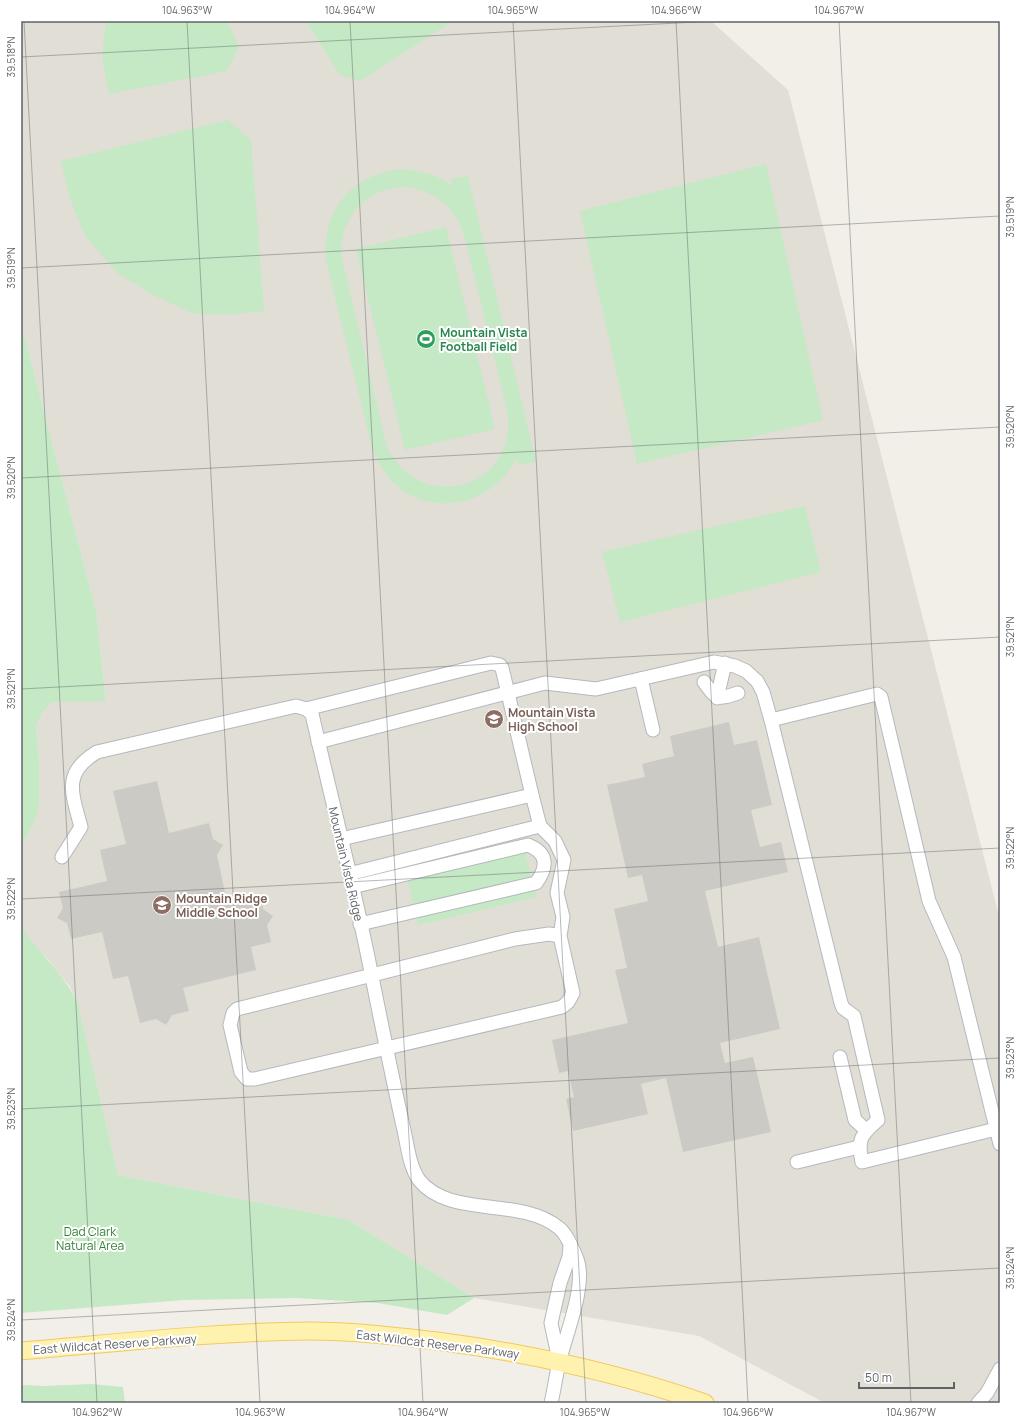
<svg xmlns="http://www.w3.org/2000/svg" width="1021" height="1424" font-family="Manrope,sans-serif">
<style>
.education{fill:#e1ded6}
.green{fill:#c5e8c5;fill-rule:evenodd}
.building{fill:#cccac5}
.lines{fill:none;stroke-linecap:round;stroke-linejoin:round}
.minor-casing{stroke:#b5b8bc;stroke-width:15}
.major-casing{stroke:#f2c960;stroke-width:19}
.minor{stroke:#fff;stroke-width:13}
.major{stroke:#fff2af;stroke-width:17}
.ticks{fill:none;stroke:#5f6368;stroke-width:1;stroke-opacity:0.45}
.labels{text-anchor:middle;dominant-baseline:central;stroke-width:4;stroke-linejoin:round;paint-order:stroke}
.leisure-label{font-size:12px;font-weight:bold;fill:#27864d;stroke:#fff;text-anchor:start}
.education-label{font-size:12px;font-weight:bold;fill:#785e54;stroke:#fff;text-anchor:start}
.street-label{font-size:12px;fill:#5f6368;stroke:#fff}
.park-label{font-size:12px;fill:#348238;stroke:#fff}
.neatline{fill:none;stroke:#5f6368;stroke-width:1.5}
.ticks-label{font-size:10px;text-anchor:middle;fill:#5f6368}
</style>
<rect width="100%" height="100%" fill="#f1efe8"/>
<polygon class="education" points="21,21 711,21 788,90 1000,920 1000,1403 825,1403 699,1336 474,1298 349,1220 118,1175 78,1003 70,987 47,958 28,940 21,924 21,851 23,843 33,825 39,760 36,726 43,711 52,702 106,700 96,611 21,323"/>
<g class="green">
<polygon points="106,21 227,21 239,47 227,71 109,94 102,58"/>
<polygon points="306,21 453,21 360,81 340,75"/>
<polygon points="228,120 251,140 264,311 226,315 192,313 153,295 117,273 85,236 69,196 61,161"/>
<polygon points="766,164 823,420 637,464 580,211"/>
<path d="M401 169C421 170 436 175 453 186L451 179 468 176 536 462 518 465 517 458C481 524 392 517 371 444L326 261C321 210 351 175 401 169ZM403 187C433 189 455 206 464 235L507 410C520 488 422 517 387 447L342 259C338 220 364 189 403 187Z"/>
<polygon points="446,227 495,429 405,450 356,249"/>
<polygon points="21,323 96,611 106,701 52,702 43,711 36,726 39,760 39,806 33,825 23,843 21,851"/>
<polygon points="805,506 821,572 620,622 602,552"/>
<polygon points="520,832 536,897 418,925 403,860"/>
<path d="M21 924C29 942 35 944 47 959 59 973 70 987 78 1003L118 1175 349 1220 474 1298 447 1315 378 1303 297 1298 184 1300 21 1313Z"/>
<polygon points="91,1384 123,1387 125,1403 21,1403 21,1385 45,1386"/>
</g>
<g class="building">
<polygon points="729,722 734,745 757,740 772,805 751,810 760,847 781,842 788,872 705,891 718,947 759,937 780,1029 720,1043 725,1063 753,1057 771,1132 683,1152 666,1078 641,1084 648,1114 573,1131 566,1099 574,1097 568,1071 559,1073 552,1040 628,1023 615,970 627,968 614,909 648,901 642,875 628,878 607,785 645,777 642,764 674,756 670,736"/>
<polygon points="157,781 169,833 209,823 213,839 223,845 217,855 227,902 260,894 263,909 273,916 267,925 271,942 251,947 256,970 183,988 189,1011 172,1015 166,1025 156,1019 140,1023 128,976 113,979 102,932 71,939 67,923 57,918 63,908 59,892 107,881 100,850 126,844 113,791"/>
</g>
<g class="lines">
<defs>
<g id="minor">
<polyline points="641,679 653,730"/>
<path d="M704 682C717 700 717 700 738 693"/>
<polyline points="717,698 725,663"/>
<polyline points="306,709 491,663 500,665 502,668 532,795 341,839"/>
<path d="M771 720 841 1003 843 1008 854 1016 878 1120C861 1135 857 1139 862 1162L996 1129"/>
<polyline points="318,742 545,683 596,689 714,662 735,666 746,671 757,681 763,692 771,720 877,694 881,697 929,901 954,957 1000,1144"/>
<polyline points="532,795 540,826 555,841 564,860 557,893 563,917 560,936 573,993 568,1002 562,1007 255,1079 247,1079 241,1072 230,1025 233,1013 237,1009 515,939 549,934 560,936"/>
<path d="M62 857 81 827C72 793 62 773 97 752L296 706 306 709 312 714C332 802 355 889 372 977 382 1027 392 1076 403 1126 407 1142 409 1166 419 1180 450 1219 520 1196 559 1228 567 1234 573 1250 577 1259 587 1285 565 1336 559 1363 556 1376 554 1390 551 1403"/>
<polyline points="349,874 540,826"/>
<path d="M352 887 528 845C548 853 548 867 536 883L360 924"/>
<polyline points="840,1057 855,1120 866,1130"/>
<polyline points="797,1162 859,1147"/>
<polyline points="559,1360 551,1323 560,1283 569,1257 570,1246"/>
<polyline points="978,1403 987,1393 1000,1369"/>
</g>
<path id="major" d="M21 1351C117 1343 213 1332 309 1331 352 1331 395 1336 437 1341 529 1353 618 1373 705 1403"/>
</defs>
<use href="#minor" class="minor-casing"/>
<use href="#major" class="major-casing"/>
<use href="#minor" class="minor"/>
<use href="#major" class="major"/>
</g>
<path class="ticks" d="M24 21 97 1403M187 21 260 1403M350 21 423 1403M513 21 586 1403M676 21 748 1403M839 21 911 1403M21 57 716 21M21 268 1000 216M21 478 1000 427M21 689 1000 637M21 899 1000 848M21 1109 1000 1058M21 1320 1000 1268"/>
<defs>
<symbol id="stadium-disc" viewBox="-11 -11 22 22"><circle r="9.5" fill="#2e9e5b" stroke="#fff"/><path d="M0-5a6.5 5 0 1 0 0 10a6.5 5 0 1 0 0-10ZM-3.5-1.8h7v3.6h-7Z" fill="#fff"/></symbol>
<symbol id="school-disc" viewBox="-11 -11 22 22"><circle r="9.5" fill="#8d6e63" stroke="#fff"/><path d="M0-5L7-2L0 1L-7-2ZM-4 1L0 2.5L4 1V4Q0 6-4 4Z" fill="#fff"/></symbol>
</defs>
<g fill-rule="evenodd">
<use href="#stadium-disc" x="415" y="328" width="22" height="22"/>
<use href="#school-disc" x="483" y="708" width="22" height="22"/>
<use href="#school-disc" x="151" y="894" width="22" height="22"/>
</g>
<g class="labels">
<g class="leisure-label">
<text x="440" y="332">Mountain Vista<tspan x="440" dy="14">Football Field</tspan></text>
</g>
<g class="education-label">
<text x="508" y="712">Mountain Vista<tspan x="508" dy="14">High School</tspan></text>
<text x="176" y="898">Mountain Ridge<tspan x="176" dy="14">Middle School</tspan></text>
</g>
<g class="street-label">
<text transform="translate(346 864) rotate(77)">Mountain Vista Ridge</text>
<text transform="translate(115 1344) rotate(-4)">East Wildcat Reserve Parkway</text>
<text transform="translate(438 1344) rotate(7)">East Wildcat Reserve Parkway</text>
</g>
<g class="park-label">
<text x="90" y="1231">Dad Clark<tspan x="90" dy="14">Natural Area</tspan></text>
</g>
</g>
<rect width="1021" height="1424" fill="none" stroke="#ffffff" stroke-width="44"/>
<path d="M859 1382v6h95v-6" fill="none" stroke="#5f6368" stroke-width="2"/>
<text x="865" y="1382" font-size="12" fill="#5f6368" stroke="#ffffff" stroke-width="3" paint-order="stroke">50 m</text>
<rect x="22" y="22" width="977" height="1380" class="neatline"/>
<g class="ticks-label">
<text x="187" y="14">104.963°W</text>
<text x="350" y="14">104.964°W</text>
<text x="513" y="14">104.965°W</text>
<text x="676" y="14">104.966°W</text>
<text x="839" y="14">104.967°W</text>
<text transform="translate(11 57) rotate(-90)" y="4">39.518°N</text>
<text transform="translate(1010 217) rotate(-90)" y="4">39.519°N</text>
<text transform="translate(11 268) rotate(-90)" y="4">39.519°N</text>
<text transform="translate(1010 427) rotate(-90)" y="4">39.520°N</text>
<text transform="translate(11 478) rotate(-90)" y="4">39.520°N</text>
<text transform="translate(1010 637) rotate(-90)" y="4">39.521°N</text>
<text transform="translate(11 689) rotate(-90)" y="4">39.521°N</text>
<text transform="translate(1010 848) rotate(-90)" y="4">39.522°N</text>
<text transform="translate(11 899) rotate(-90)" y="4">39.522°N</text>
<text transform="translate(1010 1058) rotate(-90)" y="4">39.523°N</text>
<text transform="translate(11 1109) rotate(-90)" y="4">39.523°N</text>
<text transform="translate(1010 1268) rotate(-90)" y="4">39.524°N</text>
<text transform="translate(11 1320) rotate(-90)" y="4">39.524°N</text>
<text x="97" y="1416">104.962°W</text>
<text x="260" y="1416">104.963°W</text>
<text x="423" y="1416">104.964°W</text>
<text x="585" y="1416">104.965°W</text>
<text x="748" y="1416">104.966°W</text>
<text x="911" y="1416">104.967°W</text>
</g>
</svg>
